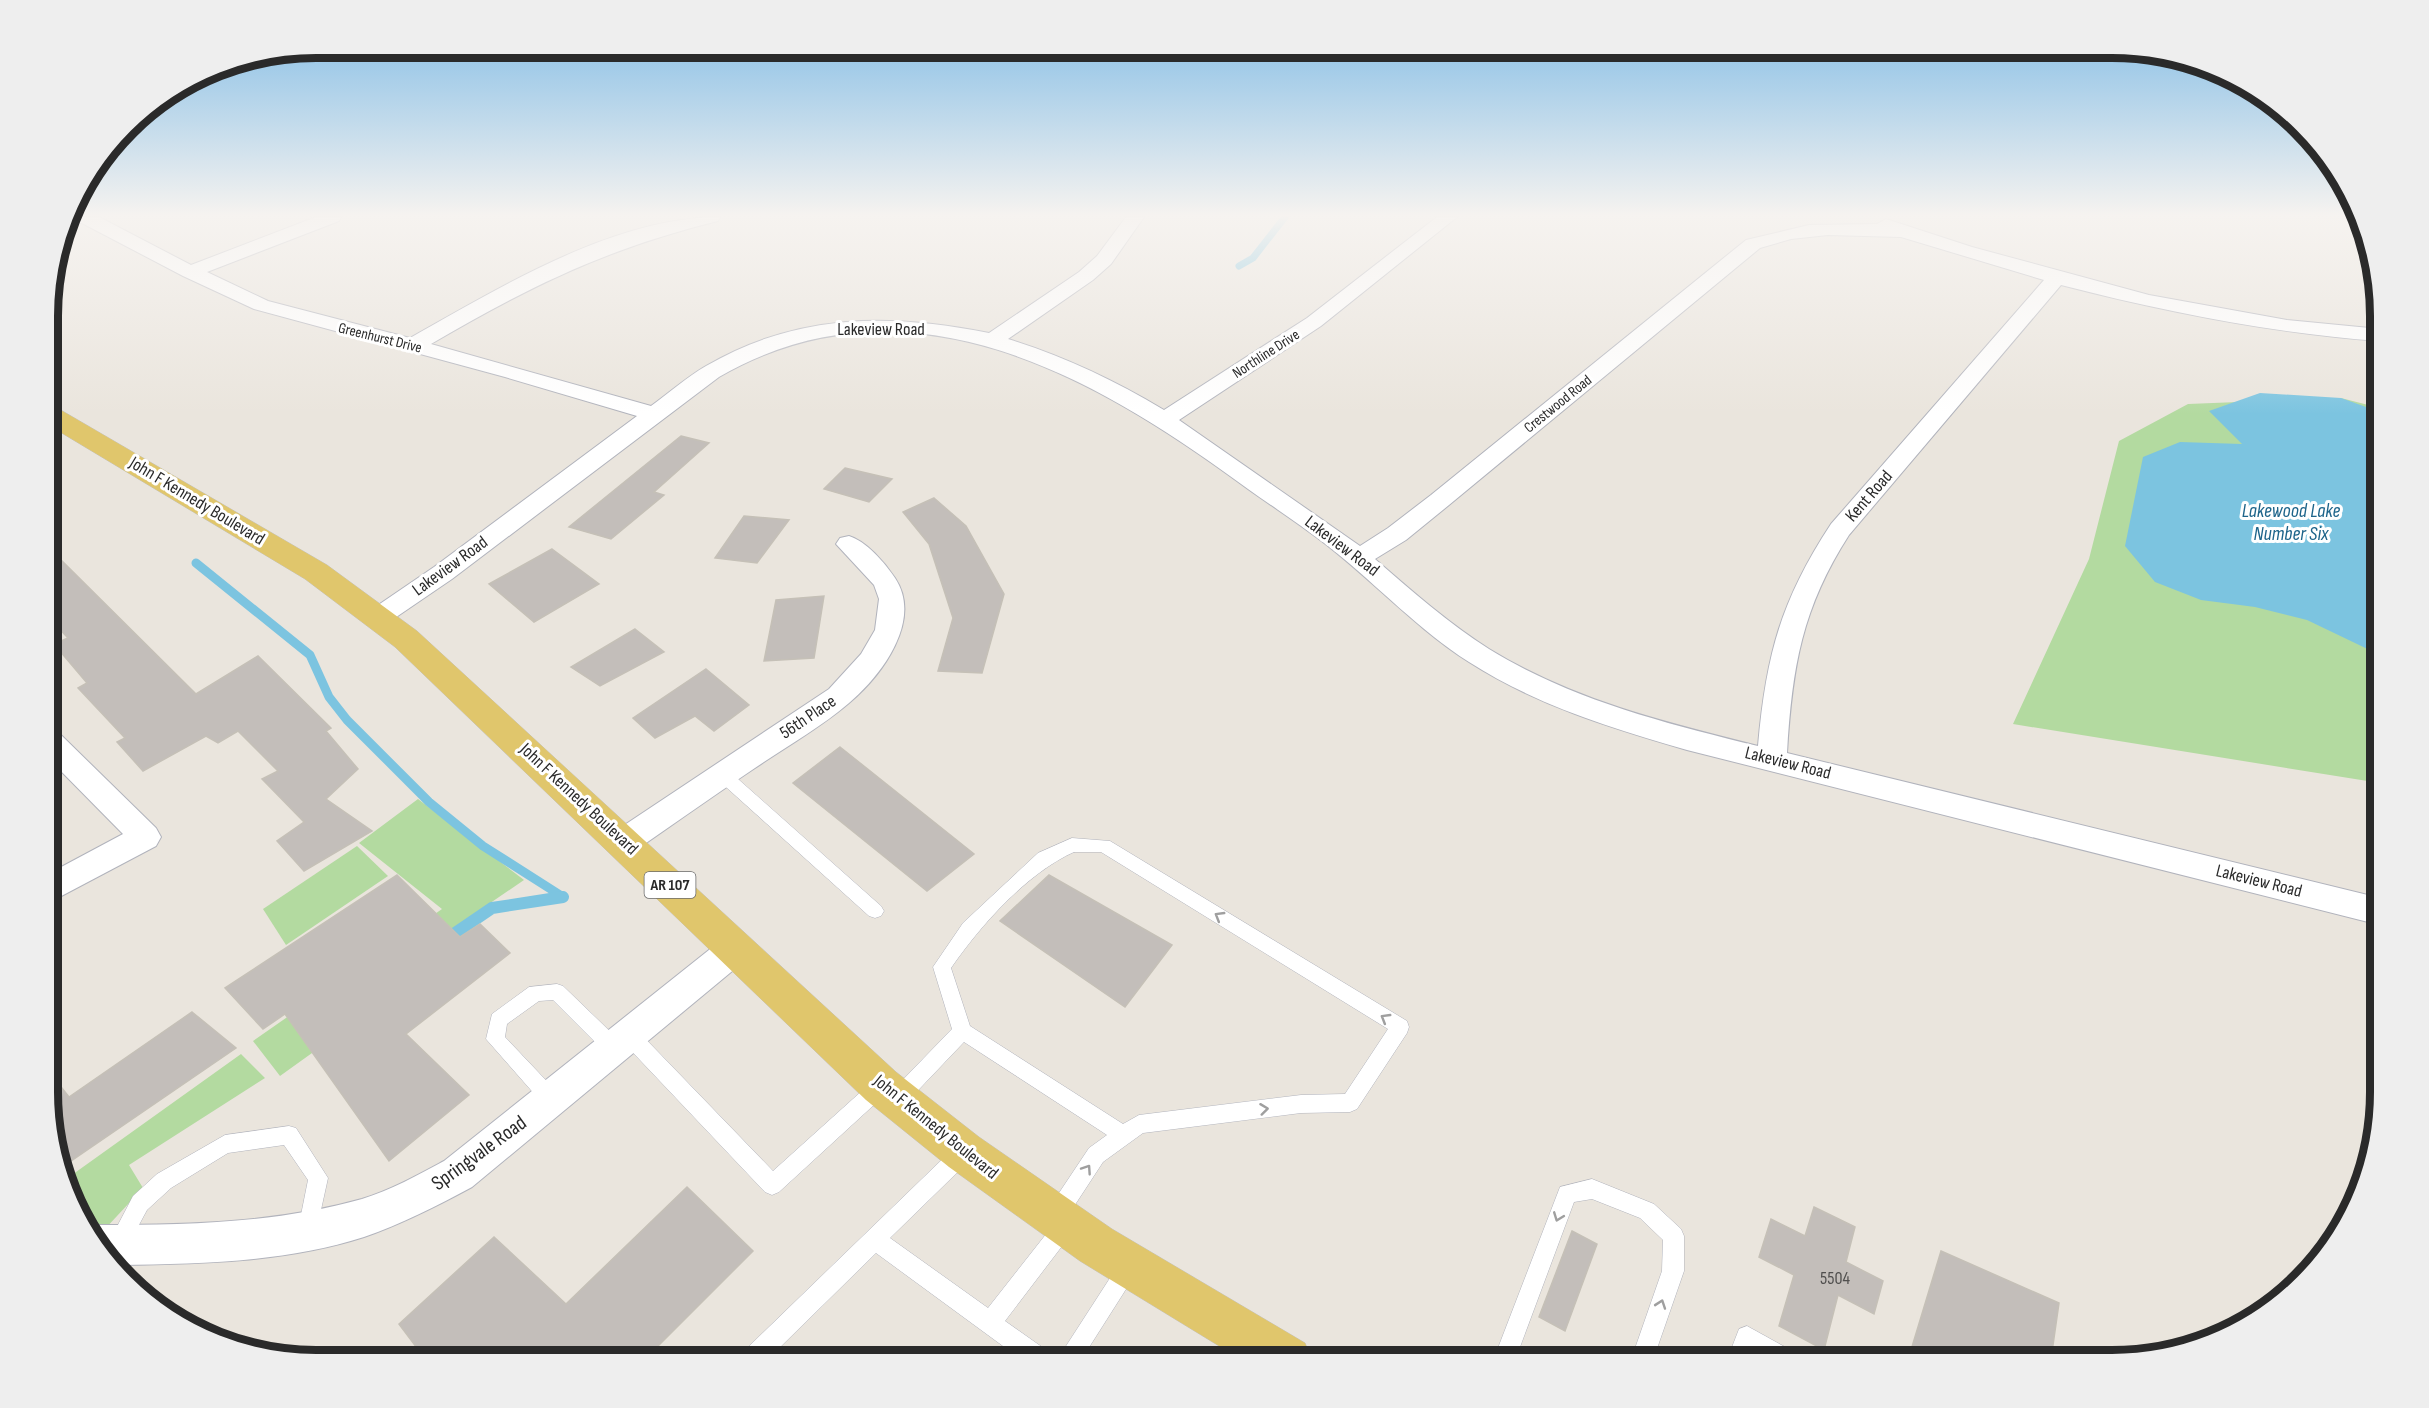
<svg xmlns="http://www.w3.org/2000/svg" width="2429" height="1408" font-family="'Sofia Sans Condensed',sans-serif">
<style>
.green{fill:#b3daa0}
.water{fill:#7cc4e0}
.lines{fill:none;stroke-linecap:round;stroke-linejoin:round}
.stream-far2{stroke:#7cc4e0;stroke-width:7}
.stream-far1{stroke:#7cc4e0;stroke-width:9}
.stream{stroke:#7cc4e0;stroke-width:12}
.building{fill:#c3beba;stroke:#c5c0b7;stroke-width:1.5}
.service-casing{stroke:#b1b3bc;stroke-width:1}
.minor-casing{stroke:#b1b3bc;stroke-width:2}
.primary-casing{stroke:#c3c3c3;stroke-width:1}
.service{fill:#fff;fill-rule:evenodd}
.minor{fill:#fff;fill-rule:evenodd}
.primary{fill:#e0c66c;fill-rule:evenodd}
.oneway{stroke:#9f9f9f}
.labels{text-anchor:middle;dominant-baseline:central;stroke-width:6;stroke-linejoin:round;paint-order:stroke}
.far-street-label{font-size:15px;fill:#2a2a2a;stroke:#fff}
.shield{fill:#fff;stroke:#6a6a6a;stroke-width:1.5}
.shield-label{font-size:16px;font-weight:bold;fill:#2a2a2a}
.street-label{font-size:18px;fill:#2a2a2a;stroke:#fff}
.near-number-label{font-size:18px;fill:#504f4e}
.water-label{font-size:20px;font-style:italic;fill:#1d648a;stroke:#fff}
.near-street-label{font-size:21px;fill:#2a2a2a;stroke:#fff}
.rim{fill:none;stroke:#2a2a2a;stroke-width:8}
</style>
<rect width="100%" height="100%" fill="#eae5dd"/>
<g class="green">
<polygon points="2341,398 2380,408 2380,783 2013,724 2089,559 2119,441 2188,404"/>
<polygon points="418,799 524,880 461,923 475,936 280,1076 253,1041 442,909 359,843"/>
<polygon points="357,846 388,876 286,945 263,909"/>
<polygon points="241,1054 265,1078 129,1165 143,1188 104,1230 89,1230 69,1177"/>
</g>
<polygon class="water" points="2260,393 2341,398 2380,412 2380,655 2307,620 2255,607 2201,600 2155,582 2125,546 2143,457 2180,442 2242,444 2209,411"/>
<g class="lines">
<polyline class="stream-far2" points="1239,266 1253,258 1285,217"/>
<polyline class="stream-far1" points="196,563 310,655 329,697 347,720 429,802 483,846 560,895"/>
<polyline class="stream" points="445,940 492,908 563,897"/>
</g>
<g class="building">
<polygon points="681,436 709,443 654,492 664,495 611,539 569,527"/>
<polygon points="845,468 892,479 869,502 824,489"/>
<polygon points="934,498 966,526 1004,594 982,673 938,671 953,618 929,544 903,512"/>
<polygon points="744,516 789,520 757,563 715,558"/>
<polygon points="50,549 196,694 258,656 331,728 326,731 358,769 326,799 372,831 304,871 277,841 304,822 262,779 278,771 238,731 218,743 206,736 143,771 117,742 125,738 78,688 87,683 54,644 68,638 50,619"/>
<polygon points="552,549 599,584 534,622 489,584"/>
<polygon points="824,596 814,658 764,661 776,600"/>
<polygon points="635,629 664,652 600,686 571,667"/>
<polygon points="706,669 749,705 714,731 695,716 655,738 633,718"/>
<polygon points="840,747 974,854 927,891 793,783"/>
<polygon points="397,875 460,937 480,924 510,953 406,1034 469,1095 389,1161 285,1014 263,1029 225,988"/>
<polygon points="1049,875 1172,945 1125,1007 1000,921"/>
<polygon points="192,1012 236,1048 65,1165 50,1126 50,1073 69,1097"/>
<polygon points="687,1187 753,1251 644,1360 426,1360 399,1324 494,1237 566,1304"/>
<polygon points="1814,1207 1855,1227 1846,1262 1883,1281 1874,1314 1838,1295 1824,1350 1779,1326 1794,1275 1759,1257 1771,1219 1805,1236"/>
<polygon points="1572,1231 1597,1244 1565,1331 1539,1317"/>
<polygon points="1941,1251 2059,1303 2051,1359 1908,1360"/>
</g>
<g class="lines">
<defs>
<g id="service">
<polygon points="723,769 729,771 881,906 884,911 881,916 875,918 869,916 717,779 715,775 717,771"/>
<path d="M1072 838 1110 841 1407 1021 1409 1027 1407 1033 1357 1109 1350 1112 1301 1113 1143 1133 1103 1162 1067 1217 1072 1219 1075 1226 1072 1233 1005 1321 1049 1352 1052 1360H1022L876 1253 767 1360H740L743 1352 955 1147 962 1145 969 1147 972 1154 969 1161 890 1238 988 1308 1054 1224 1049 1222 1046 1215 1049 1208 1089 1148 1107 1135 964 1042 906 1103 899 1106 892 1103 889 1097 892 1091 952 1029 933 967 963 923 1038 853ZM1074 852H1101L1388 1029 1345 1094 1301 1095 1139 1115 1123 1124 970 1026 951 968C980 926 1027 873 1074 852Z"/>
<polygon points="557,984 563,986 620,1041 622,1047 620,1053 613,1055 606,1053 553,1000 539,1001 507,1024 505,1037 558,1093 561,1099 558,1105 551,1108 544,1105 486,1039 492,1014 529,987"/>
<polygon points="628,1026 635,1028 773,1171 874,1080 881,1077 888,1080 891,1086 888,1092 779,1192 772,1195 765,1192 621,1040 619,1034 621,1028"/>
<polygon points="289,1126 296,1128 328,1178 315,1237 308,1240 301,1237 298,1230 308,1180 284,1145 228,1153 171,1188 147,1210 126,1249 119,1252 112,1249 109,1242 133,1196 157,1174 225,1135"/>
<polygon points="1592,1179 1654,1204 1681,1229 1684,1236 1684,1271 1653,1360 1631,1360 1662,1271 1663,1240 1640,1218 1592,1199 1574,1202 1520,1347 1526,1360 1503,1360 1498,1348 1560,1187"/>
<polygon points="1128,1257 1135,1261 1139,1268 1135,1275 1081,1360 1057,1360 1121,1261"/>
<polygon points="1747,1326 1794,1352 1797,1360 1764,1360 1752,1352 1749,1360 1727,1360 1739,1329"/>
</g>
<g id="minor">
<path d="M76 217H99L191 265 316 217H341L339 221 207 272 268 301 410 338C501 287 614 217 720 217L718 221C608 248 528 287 431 344L651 406C669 393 687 377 706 366 797 313 889 313 989 333L1079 272 1097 256 1126 217H1144L1111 264 1093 280 1008 339C1063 356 1114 380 1164 410L1307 318 1437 217H1457L1321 326 1179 420 1360 546 1388 528 1431 495 1746 240 1809 225 1877 224 1886 219 1972 247 2149 295 2287 320 2380 329V341C2271 333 2166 312 2061 285L1849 535C1802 608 1792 667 1787 753L2380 898V925L1687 750C1611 728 1536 705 1469 662 1419 630 1379 587 1333 550 1306 528 1276 509 1248 489 1094 375 907 268 719 377L452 579 386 624 377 627 368 624 364 618 368 612 434 567 637 416 505 377 254 309 183 276 78 221ZM1828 235 1901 237 2044 280 1831 524C1781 600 1766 655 1758 746 1665 723 1572 700 1489 649 1448 623 1412 591 1375 559L1406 540 1449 505 1760 248 1791 239Z"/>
<path d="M849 536C866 541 885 563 895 578 923 620 882 675 849 703 820 728 784 748 752 770 713 796 675 823 636 850L625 853 614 850 609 841 614 832 829 689 861 654 875 630 879 599 874 585 836 544 840 538Z"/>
<polygon points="50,731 60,734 156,828 161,837 156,846 50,902 50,873 123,834 50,760"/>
<path d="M736 934 748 938 753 948 748 958 472 1187C437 1206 401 1224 364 1237 286 1262 200 1264 119 1265L93 1240 89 1229 99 1225C187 1225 277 1223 362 1199 391 1190 418 1175 444 1161L724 938Z"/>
</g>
<polygon id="primary" points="50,407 59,409 327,565 417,631 896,1072 979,1137 1112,1229 1305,1343 1312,1360 1242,1360 1080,1261 949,1167 866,1100 395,647 305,579 50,426"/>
</defs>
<use href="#service" class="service-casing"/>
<use href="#minor" class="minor-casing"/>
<use href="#primary" class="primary-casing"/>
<use href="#service" class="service"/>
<use href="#minor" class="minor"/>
<use href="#primary" class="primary"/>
</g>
<defs><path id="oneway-chevron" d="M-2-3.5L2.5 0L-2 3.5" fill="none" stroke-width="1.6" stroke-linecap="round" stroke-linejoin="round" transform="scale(1.5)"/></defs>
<g class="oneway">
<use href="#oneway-chevron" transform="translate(1219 916) rotate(-149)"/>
<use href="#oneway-chevron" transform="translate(1385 1018) rotate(-149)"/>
<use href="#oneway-chevron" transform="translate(1264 1109) rotate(-7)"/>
<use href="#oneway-chevron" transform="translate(1087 1169) rotate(-56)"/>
<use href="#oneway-chevron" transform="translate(1558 1217) rotate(111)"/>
<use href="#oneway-chevron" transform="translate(1661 1304) rotate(-71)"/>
</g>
<linearGradient id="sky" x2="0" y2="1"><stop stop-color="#7dbae5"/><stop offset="0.52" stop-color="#f6f3f0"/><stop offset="1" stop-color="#f6f3f0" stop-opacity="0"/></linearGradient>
<rect width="2429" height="414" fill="url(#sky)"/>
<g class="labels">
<g class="far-street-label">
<text transform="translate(380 338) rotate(14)">Greenhurst Drive</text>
<text transform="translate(1266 354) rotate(-33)">Northline Drive</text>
<text transform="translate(1558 404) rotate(-39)">Crestwood Road</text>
</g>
<rect class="shield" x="644.5" y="872" width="51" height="26" rx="4.5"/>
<g class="shield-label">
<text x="670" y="885">AR 107</text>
</g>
<g class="street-label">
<text x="881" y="329">Lakeview Road</text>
<text transform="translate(1869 496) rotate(-49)">Kent Road</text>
<text transform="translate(197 501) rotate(31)">John F Kennedy Boulevard</text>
<text transform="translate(1342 546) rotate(37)">Lakeview Road</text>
<text transform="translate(450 566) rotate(-36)">Lakeview Road</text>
<text transform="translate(808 717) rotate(-34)">56th Place</text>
<text transform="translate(1788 763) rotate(14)">Lakeview Road</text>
<text transform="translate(579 799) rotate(43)">John F Kennedy Boulevard</text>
<text transform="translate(2259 881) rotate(14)">Lakeview Road</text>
<text transform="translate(936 1127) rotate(39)">John F Kennedy Boulevard</text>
</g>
<g class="near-number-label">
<text x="1835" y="1278">5504</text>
</g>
<g class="water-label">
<text x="2291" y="511">Lakewood Lake<tspan x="2291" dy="23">Number Six</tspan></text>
</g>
<g class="near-street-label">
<text transform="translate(479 1153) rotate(-36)">Springvale Road</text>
</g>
</g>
<path d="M0 0H2429V1408H0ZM316 58H2112A258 258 0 0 1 2370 316V1092A258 258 0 0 1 2112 1350H316A258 258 0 0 1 58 1092V316A258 258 0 0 1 316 58Z" fill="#eee" fill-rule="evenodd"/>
<path class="rim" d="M316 58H2112A258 258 0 0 1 2370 316V1092A258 258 0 0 1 2112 1350H316A258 258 0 0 1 58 1092V316A258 258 0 0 1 316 58Z"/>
</svg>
